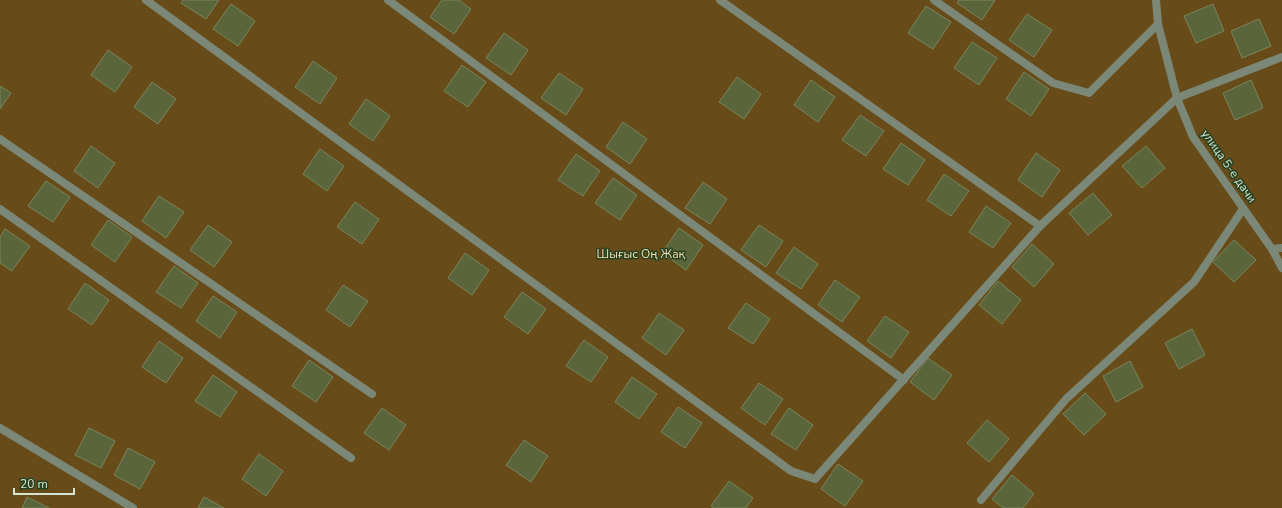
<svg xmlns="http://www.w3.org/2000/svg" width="1282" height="508" font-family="'Nunito Sans',sans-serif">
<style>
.green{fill:#674c19}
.building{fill:#5b653c;stroke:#7a855b}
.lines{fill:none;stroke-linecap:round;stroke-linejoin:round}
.service{stroke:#7b8878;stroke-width:8}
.minor{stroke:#7b8878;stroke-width:8}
.labels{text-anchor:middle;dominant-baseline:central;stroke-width:3;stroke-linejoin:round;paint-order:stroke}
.street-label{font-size:12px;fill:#d5e5d2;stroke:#274121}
.park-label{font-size:12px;fill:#f9deb1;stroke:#274121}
</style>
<rect width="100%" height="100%" fill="#314c2c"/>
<rect class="green" x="0" y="0" width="1282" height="508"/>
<g class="building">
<polygon points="183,0 219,0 206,19 181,3"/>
<polygon points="442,0 459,0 471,9 454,34 430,17"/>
<polygon points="959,0 995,0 982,20 957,3"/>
<polygon points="231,4 255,21 238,46 213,29"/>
<polygon points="1213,4 1224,31 1196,43 1184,16"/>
<polygon points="926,6 951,22 933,49 908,33"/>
<polygon points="1027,14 1052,30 1034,57 1009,40"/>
<polygon points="1259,19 1271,46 1242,58 1231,31"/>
<polygon points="504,33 528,50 511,75 486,58"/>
<polygon points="972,42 997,58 979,85 954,68"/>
<polygon points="108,50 132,67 115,92 91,75"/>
<polygon points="313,61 337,78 320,104 295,87"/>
<polygon points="462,65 486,82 468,107 444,91"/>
<polygon points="1024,72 1049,89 1031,116 1006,99"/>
<polygon points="559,73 583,89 566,115 541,98"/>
<polygon points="737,77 761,94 744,119 719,102"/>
<polygon points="811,80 835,97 818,122 794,105"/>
<polygon points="1251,80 1263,108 1235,120 1223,93"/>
<polygon points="152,82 176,99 158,124 134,107"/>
<polygon points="0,86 11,93 0,109"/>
<polygon points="366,99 390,116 373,141 349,124"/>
<polygon points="860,115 884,131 866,156 842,140"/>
<polygon points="623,122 647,139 630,164 606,147"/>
<polygon points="901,143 925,160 908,185 883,169"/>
<polygon points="91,146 115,163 98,188 74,171"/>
<polygon points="1146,146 1165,168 1142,188 1122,166"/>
<polygon points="320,149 344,166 327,191 303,174"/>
<polygon points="1036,153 1060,170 1042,197 1018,180"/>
<polygon points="576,154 600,171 583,196 558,180"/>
<polygon points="944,174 969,191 951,216 927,200"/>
<polygon points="613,178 637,195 620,220 595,203"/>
<polygon points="46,181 70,197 53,222 28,206"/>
<polygon points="703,182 727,199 710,224 685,208"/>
<polygon points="1093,193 1112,215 1088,235 1069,213"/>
<polygon points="159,196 184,212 166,238 142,221"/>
<polygon points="355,202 379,219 362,244 337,227"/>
<polygon points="986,206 1011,223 993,248 969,232"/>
<polygon points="108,220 132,237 115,262 91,245"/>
<polygon points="208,225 232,242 214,267 190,250"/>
<polygon points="759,225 783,241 766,267 741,250"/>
<polygon points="679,228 703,245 686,270 662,253"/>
<polygon points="5,229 30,246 12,271 0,263 0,237"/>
<polygon points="1234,240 1256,260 1234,282 1213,262"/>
<polygon points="1032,244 1054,264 1034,287 1012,267"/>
<polygon points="794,247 818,264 801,289 776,273"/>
<polygon points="465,253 489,270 472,295 448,278"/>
<polygon points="174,266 198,283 181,308 156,292"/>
<polygon points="835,280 860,297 842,322 818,305"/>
<polygon points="998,281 1021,300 1002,324 979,305"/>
<polygon points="85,283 109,300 92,325 68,309"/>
<polygon points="343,285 368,301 350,327 326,310"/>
<polygon points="522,292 546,309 528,334 504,317"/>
<polygon points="213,296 237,312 220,338 196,321"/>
<polygon points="746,303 770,319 753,344 728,328"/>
<polygon points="659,313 684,330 666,355 642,338"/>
<polygon points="885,316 909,332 891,358 867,341"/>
<polygon points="1192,329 1205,355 1179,369 1165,343"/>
<polygon points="584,340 608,357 591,382 566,366"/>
<polygon points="159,341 183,358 166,383 142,367"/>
<polygon points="928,358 952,375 934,400 910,382"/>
<polygon points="309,360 333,377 316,402 292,386"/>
<polygon points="1130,361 1143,387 1116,402 1103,376"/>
<polygon points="213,375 237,392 220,417 195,401"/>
<polygon points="632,377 657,394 639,419 615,402"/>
<polygon points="759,383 783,399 765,425 741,408"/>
<polygon points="1085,393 1106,414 1084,435 1063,414"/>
<polygon points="678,407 702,423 685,448 661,432"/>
<polygon points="382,408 406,425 389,450 364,433"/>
<polygon points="789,408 813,425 796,450 771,434"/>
<polygon points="987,420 1009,439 989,462 967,443"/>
<polygon points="89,428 115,441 101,468 75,455"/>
<polygon points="524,440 548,456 531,482 506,465"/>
<polygon points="128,448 155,462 140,489 114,475"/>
<polygon points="259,454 283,471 266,496 242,479"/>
<polygon points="838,464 863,481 845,506 821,489"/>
<polygon points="1012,475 1034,494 1023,508 1003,508 992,499"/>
<polygon points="729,481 753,498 746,508 714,508 711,506"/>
<polygon points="27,497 49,508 22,508"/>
<polygon points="204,497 224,508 198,508"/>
</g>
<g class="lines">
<g class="service">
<polyline points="146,0 791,471 815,479 1040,226 1177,98 1282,57"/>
<polyline points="388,0 904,380"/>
<polyline points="720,0 1040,226"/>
<polyline points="934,0 1053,83 1089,93 1158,24"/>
<polyline points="0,139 372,394"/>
<polyline points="0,209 351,458"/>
<polyline points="1272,249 1282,248"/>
<polyline points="0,428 133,508"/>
<polyline points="981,500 1066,399 1194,282 1243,209"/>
</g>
<polyline class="minor" points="1156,0 1158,24 1177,98 1193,137 1272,249 1282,268"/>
</g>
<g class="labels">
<g class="street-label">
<text transform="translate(1229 166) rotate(55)">улица 5-е дачи</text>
</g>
<g class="park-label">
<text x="641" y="254">Шығыс Оң Жақ</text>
</g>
</g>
<path d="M14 488v6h60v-6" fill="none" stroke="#d5e5d2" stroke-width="2"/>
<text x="20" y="488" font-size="12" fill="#d5e5d2" stroke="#274121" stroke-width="3" paint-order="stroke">20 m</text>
</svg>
